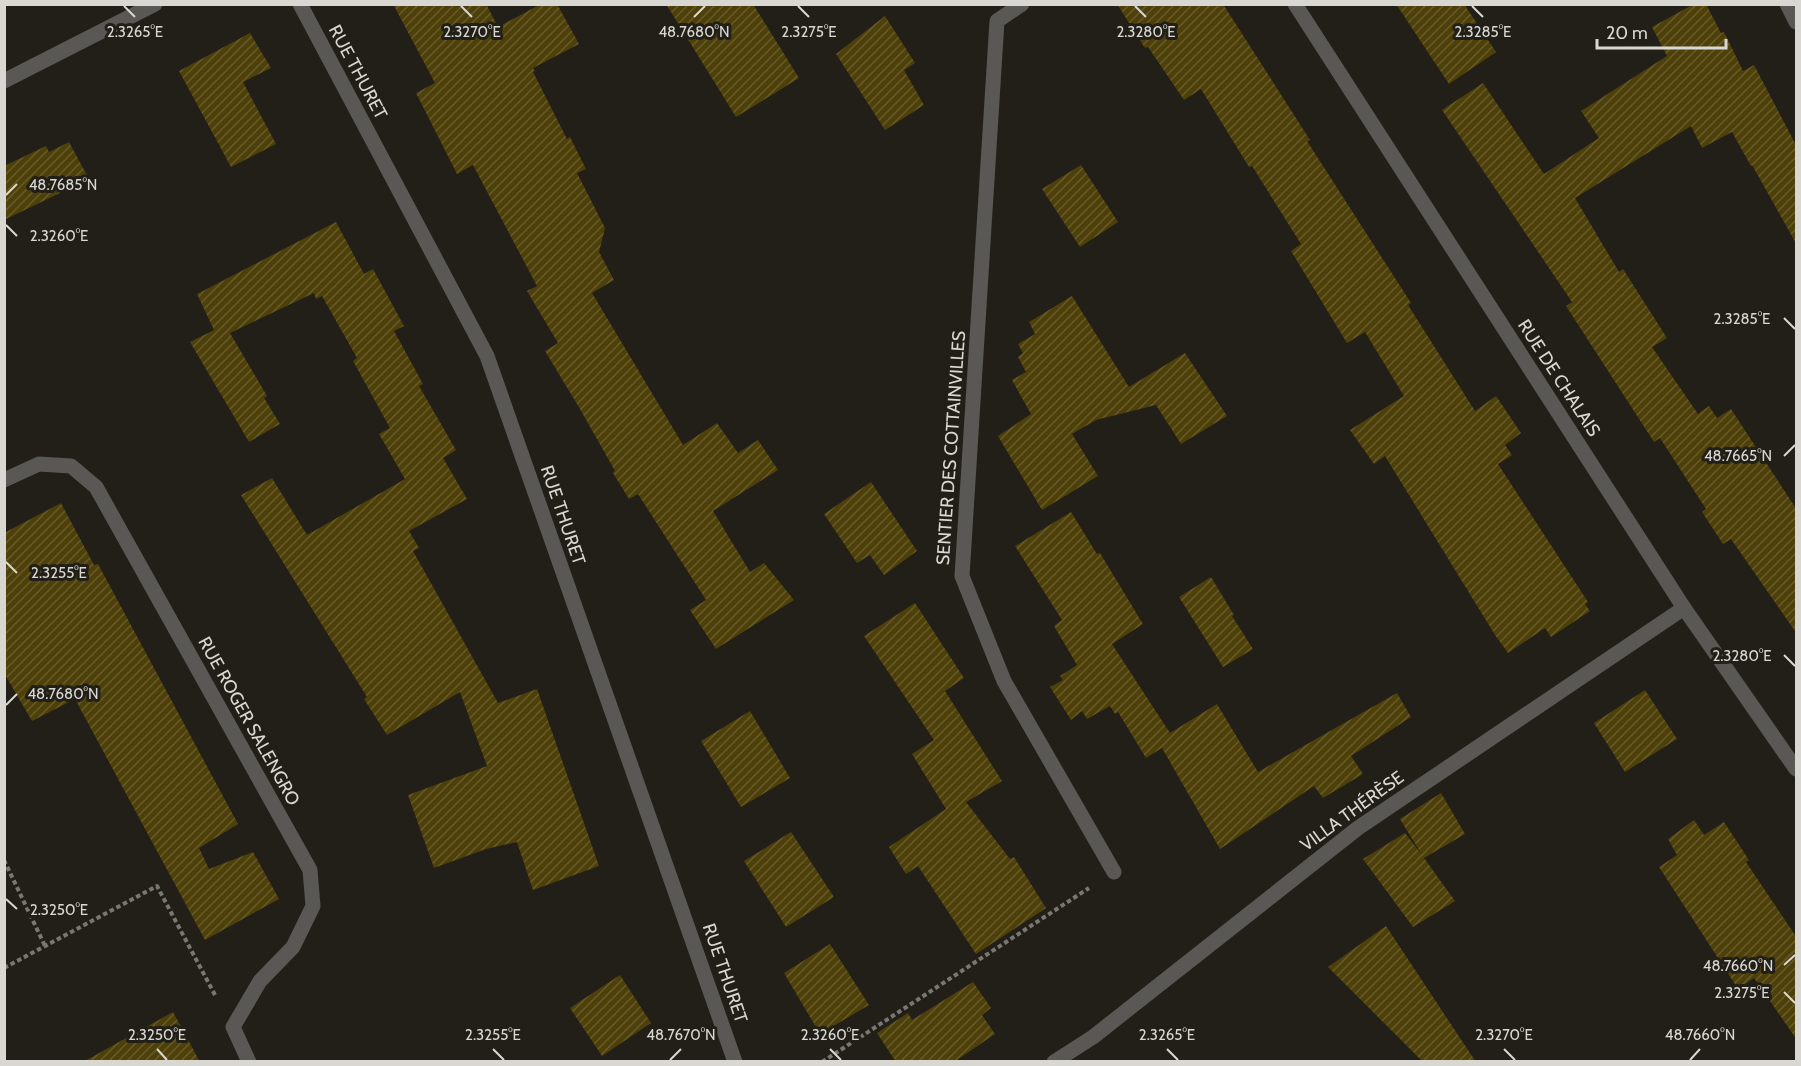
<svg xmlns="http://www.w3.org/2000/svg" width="1801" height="1066" font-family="Cabin,sans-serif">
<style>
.building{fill:url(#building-hatch)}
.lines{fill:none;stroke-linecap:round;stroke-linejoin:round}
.path{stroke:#787771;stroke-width:4;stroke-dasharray:4.5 3;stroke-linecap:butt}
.minor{stroke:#595854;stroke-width:15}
.ticks{fill:none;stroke:#d8d7d2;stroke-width:2}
.labels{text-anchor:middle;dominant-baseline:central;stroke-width:6;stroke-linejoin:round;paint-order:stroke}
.street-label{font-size:18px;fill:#d8d7d2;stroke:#211f18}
.ticks-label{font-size:15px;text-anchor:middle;fill:#d8d7d2;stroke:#211f18;stroke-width:6;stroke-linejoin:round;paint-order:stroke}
</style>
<defs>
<pattern id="building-hatch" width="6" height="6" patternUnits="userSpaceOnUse" patternTransform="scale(1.5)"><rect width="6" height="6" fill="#4e4009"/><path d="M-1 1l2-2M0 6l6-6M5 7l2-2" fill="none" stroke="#675b2c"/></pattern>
</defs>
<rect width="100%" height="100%" fill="#211f18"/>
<g class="building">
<polygon points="393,4 486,4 498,27 541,4 557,4 579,44 533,68 535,71 533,72 567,139 570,137 586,169 577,173 605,228 599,252 614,280 592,293 683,445 717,423 738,453 758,440 778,470 713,511 750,572 764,563 794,600 716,649 690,610 706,600 638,494 629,499 613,473 615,471 580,409 545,351 558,343 527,291 537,286 473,165 457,174 416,93 435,83"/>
<polygon points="666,4 753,4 799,78 736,117"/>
<polygon points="1117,4 1223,4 1310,140 1307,141 1411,303 1408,305 1475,411 1496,396 1521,433 1505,445 1512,455 1498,464 1588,602 1585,604 1590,611 1551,637 1545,628 1508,653 1495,635 1385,456 1374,464 1350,430 1404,396 1365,332 1347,343 1291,251 1301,244 1252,166 1249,167 1201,89 1184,100 1148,47 1145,48"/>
<polygon points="1396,4 1464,4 1496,52 1449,84"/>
<polygon points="1694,4 1706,4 1721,33 1724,32 1743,71 1754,65 1797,147 1797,245 1752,165 1751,166 1732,132 1702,148 1691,126 1575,198 1619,272 1623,269 1667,338 1652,347 1698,414 1709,406 1717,418 1731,409 1797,510 1797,634 1731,539 1723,544 1702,512 1706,509 1660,438 1654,442 1566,306 1572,302 1442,110 1483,83 1544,174 1599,138 1581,111 1667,56 1652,27"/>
<polygon points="885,16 915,63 904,70 924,105 885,130 836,54"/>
<polygon points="250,33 271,68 243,82 276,144 231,167 179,71"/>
<polygon points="69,142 89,179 4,220 4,166 46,146 49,152"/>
<polygon points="1081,165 1118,222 1080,247 1042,189"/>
<polygon points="336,222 364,274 373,269 404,326 394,331 423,384 419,386 456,450 443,458 467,499 409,531 419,548 413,551 498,703 537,689 599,866 533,890 517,842 486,849 434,868 408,795 487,766 460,692 387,735 364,699 367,697 241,495 272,478 307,535 405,479 379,434 390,428 353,361 357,358 322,296 316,299 314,293 230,333 267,396 264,398 280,424 249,442 190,342 214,330 197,294"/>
<polygon points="1072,296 1129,387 1185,353 1227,416 1181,444 1156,405 1096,420 1072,434 1098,476 1042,510 998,436 1031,414 1012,380 1026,372 1018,357 1023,353 1018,344 1035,334 1029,322"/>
<polygon points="871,482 917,551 884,575 870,555 857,563 824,514"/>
<polygon points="61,503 94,565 98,564 238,824 199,848 209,869 253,852 279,899 205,940 75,699 32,721 4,673 4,533"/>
<polygon points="1071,512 1097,554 1100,553 1143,624 1112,644 1170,733 1217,704 1258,772 1397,693 1411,717 1351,756 1363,774 1323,798 1314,786 1220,849 1162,748 1146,758 1118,712 1115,714 1110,706 1087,719 1082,711 1071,720 1050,687 1063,680 1060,676 1077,665 1054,626 1062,620 1015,546"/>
<polygon points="1211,577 1234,615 1232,616 1253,649 1223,667 1179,597"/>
<polygon points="915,603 964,678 945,691 1002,781 966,802 1010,859 1014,857 1046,908 976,954 918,866 906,874 889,847 946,809 912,754 934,740 864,636"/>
<polygon points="1645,690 1677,739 1625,772 1594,723"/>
<polygon points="750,711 790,778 741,807 701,741"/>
<polygon points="1441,793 1465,834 1424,858 1455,901 1413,927 1363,859 1405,833 1422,855 1400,819"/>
<polygon points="1694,820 1704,835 1724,822 1749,860 1746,862 1797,938 1797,1040 1754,978 1738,989 1659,867 1677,855 1668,839"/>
<polygon points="791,832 834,897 786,927 744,861"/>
<polygon points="1386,926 1466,1047 1476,1062 1423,1062 1328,967"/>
<polygon points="830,944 869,1005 820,1034 784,973"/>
<polygon points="620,975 651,1023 602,1056 570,1008"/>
<polygon points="973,982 991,1008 982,1015 995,1034 954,1062 896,1062 877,1033 908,1013 912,1020"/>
<polygon points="173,1012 200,1062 83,1062"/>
</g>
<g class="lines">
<g class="path">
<polyline points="4,860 45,946"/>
<polyline points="4,968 157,886 215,995"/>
<polyline points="822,1062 1089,888"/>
</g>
<g class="minor">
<polyline points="300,4 487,356 735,1062"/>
<polyline points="1022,4 997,21 962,576 1004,681 1114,872"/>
<polyline points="1295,4 1684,608 1796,769"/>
<polyline points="1787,4 1796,22"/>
<polyline points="4,81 155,4"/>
<polyline points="4,480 39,464 71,466 96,487 310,870 313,906 293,947 260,981 233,1027 249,1062"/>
<polyline points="1054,1062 1093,1037 1358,828 1684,608"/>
</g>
</g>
<path class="ticks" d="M124 6 135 17M461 6 472 17M798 6 809 17M1135 6 1146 17M1472 6 1483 17M694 17 705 6M6 195 17 184M6 225 17 236M1784 318 1795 329M1784 456 1795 445M6 562 17 573M1784 655 1795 666M6 705 17 694M6 899 17 909M1784 965 1795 955M1784 992 1795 1003M157 1049 167 1060M493 1049 504 1060M830 1049 841 1060M1167 1049 1178 1060M1504 1049 1515 1060M670 1060 681 1049M1690 1060 1700 1049"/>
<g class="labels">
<g class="street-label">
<text transform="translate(358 72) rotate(62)">RUE THURET</text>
<text transform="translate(1559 378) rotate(57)">RUE DE CHALAIS</text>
<text transform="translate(951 448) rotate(-86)">SENTIER DES COTTAINVILLES</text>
<text transform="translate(563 515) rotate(71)">RUE THURET</text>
<text transform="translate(249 721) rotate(61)">RUE ROGER SALENGRO</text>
<text transform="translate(1352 811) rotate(-36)">VILLA THÉRÈSE</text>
<text transform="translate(725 973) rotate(71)">RUE THURET</text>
</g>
</g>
<g class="ticks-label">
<text x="1483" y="37">2.3285°E</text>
<text x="135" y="37">2.3265°E</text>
<text x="472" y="37">2.3270°E</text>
<text x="694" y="37">48.7680°N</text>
<text x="809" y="37">2.3275°E</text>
<text x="1146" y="37">2.3280°E</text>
<text x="63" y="190">48.7685°N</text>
<text x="59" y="241">2.3260°E</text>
<text x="1742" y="324">2.3285°E</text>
<text x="1738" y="461">48.7665°N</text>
<text x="59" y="578">2.3255°E</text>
<text x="1742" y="661">2.3280°E</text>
<text x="63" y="699">48.7680°N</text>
<text x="59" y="915">2.3250°E</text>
<text x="1738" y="971">48.7660°N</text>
<text x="1742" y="998">2.3275°E</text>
<text x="681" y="1040">48.7670°N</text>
<text x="157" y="1040">2.3250°E</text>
<text x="493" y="1040">2.3255°E</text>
<text x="830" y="1040">2.3260°E</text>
<text x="1167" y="1040">2.3265°E</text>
<text x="1504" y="1040">2.3270°E</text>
<text x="1700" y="1040">48.7660°N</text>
</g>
<rect width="1801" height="1066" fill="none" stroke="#d8d7d2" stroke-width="12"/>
<path d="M1597 39v9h129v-9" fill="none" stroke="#d8d7d2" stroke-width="3"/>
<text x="1606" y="39" font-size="18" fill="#d8d7d2" stroke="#211f18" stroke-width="4.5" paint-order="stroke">20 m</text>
</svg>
